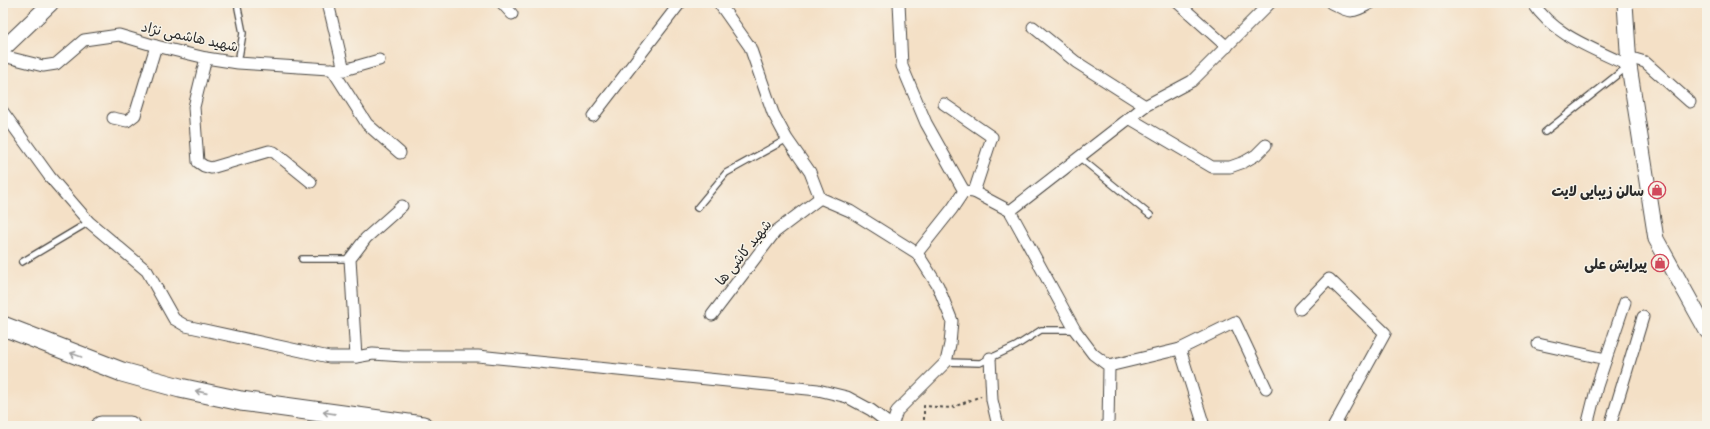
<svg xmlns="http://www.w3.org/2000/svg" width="1710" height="429" font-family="'Patrick Hand','Playpen Sans Arabic',sans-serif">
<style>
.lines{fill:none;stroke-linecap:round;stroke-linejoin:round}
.lane-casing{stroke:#494642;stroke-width:8}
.street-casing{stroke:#494642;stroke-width:13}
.secondary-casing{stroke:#494642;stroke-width:17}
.highway-casing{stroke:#494642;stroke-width:21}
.path{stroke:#494642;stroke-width:2;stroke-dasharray:3 3;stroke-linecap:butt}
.lane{stroke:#fff;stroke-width:5.5}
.street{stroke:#fff;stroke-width:11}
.secondary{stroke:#fff;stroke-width:15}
.highway{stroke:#fff;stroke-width:19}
.oneway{stroke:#a0a0a0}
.labels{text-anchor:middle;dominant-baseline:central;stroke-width:3;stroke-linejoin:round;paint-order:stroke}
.street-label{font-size:14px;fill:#2b2b2b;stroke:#f7f3e8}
.poi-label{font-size:14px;font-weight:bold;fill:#2b2b2b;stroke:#f7f3e8;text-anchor:end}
</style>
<rect width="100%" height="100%" fill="#f7f3e8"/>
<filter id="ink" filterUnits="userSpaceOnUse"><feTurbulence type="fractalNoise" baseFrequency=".025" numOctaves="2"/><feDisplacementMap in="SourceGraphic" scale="8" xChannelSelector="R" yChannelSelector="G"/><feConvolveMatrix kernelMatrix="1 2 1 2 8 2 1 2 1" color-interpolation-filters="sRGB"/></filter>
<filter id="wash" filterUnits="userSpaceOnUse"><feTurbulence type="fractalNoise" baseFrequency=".012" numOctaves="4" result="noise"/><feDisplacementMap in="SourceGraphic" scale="16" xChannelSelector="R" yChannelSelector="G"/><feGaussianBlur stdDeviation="0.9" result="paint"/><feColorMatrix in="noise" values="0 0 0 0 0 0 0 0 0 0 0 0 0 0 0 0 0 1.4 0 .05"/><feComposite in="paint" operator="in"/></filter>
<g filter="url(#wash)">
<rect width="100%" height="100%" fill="#f4e0c6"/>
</g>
<g filter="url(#ink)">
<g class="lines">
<defs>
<g id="lane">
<polyline points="237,3 243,33 238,63"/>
<polyline points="1545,132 1627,67"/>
<polyline points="1079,157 1150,215"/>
<polyline points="697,208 726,173 787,139"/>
<polyline points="302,259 350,259"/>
<polyline points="22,262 89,222"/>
<polyline points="946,362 980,363 1016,346 1041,330 1075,330"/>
</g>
<g id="street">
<polyline points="328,3 344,70"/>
<polyline points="502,3 512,14"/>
<polyline points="719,3 750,47 773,113 787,139 810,172 820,198 850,211 917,253 938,286 952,321 950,344 946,362 897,411 892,426"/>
<polyline points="899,3 902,66 926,123 964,191"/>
<polyline points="1178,3 1227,47"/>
<path d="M1331 3C1351 13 1351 14 1371 3"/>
<path d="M1533 3C1554 36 1595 49 1629 66"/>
<polyline points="1033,27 1076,62 1145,106"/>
<polyline points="3,56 43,66 56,64 84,40 119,35 156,46 206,58 238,63 344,70 379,60"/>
<polyline points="1628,57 1645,62 1690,102"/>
<polyline points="206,58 194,107 198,162 204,166 211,168 269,151 274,152 311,182"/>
<polyline points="332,69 367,124 400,153"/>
<polyline points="944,104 992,137 974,192"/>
<polyline points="3,112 50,177 89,222 147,271 174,319 186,326 329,357 356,357 373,354 403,356 478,356 818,390 847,397 871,410 892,426"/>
<polyline points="593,116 680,3"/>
<polyline points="113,118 127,121 135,115 156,46"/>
<polyline points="1129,118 1212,167 1230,167 1244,162 1256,155 1266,145"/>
<polyline points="917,253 952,209 964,191 974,192 1010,211"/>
<polyline points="1300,309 1329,279 1385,333 1334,426"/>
<polyline points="712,315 775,232 820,198"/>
<polyline points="1538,344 1606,359"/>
<polyline points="356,357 350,259 366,238 402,206"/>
<polyline points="990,358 992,400 998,426"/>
<polyline points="1109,366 1180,349"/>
<polyline points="1108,426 1109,366 1093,354 1075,330 1010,211 1145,106 1192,81 1270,3"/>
<polyline points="1204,426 1180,349 1235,322 1266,388"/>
<polyline points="1587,426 1597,386 1625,302"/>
<polyline points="1610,426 1643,317"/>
</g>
<g id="secondary">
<polyline points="1625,3 1629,66 1656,239 1707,331"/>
<polyline points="3,49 51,3"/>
</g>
<g id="highway">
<polyline points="3,326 122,372 180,388 241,401 423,426"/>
<polyline points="101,426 130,426"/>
</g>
</defs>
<use href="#lane" class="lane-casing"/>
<use href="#street" class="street-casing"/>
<use href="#secondary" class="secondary-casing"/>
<use href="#highway" class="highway-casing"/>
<polyline class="path" points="924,426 924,406 951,408 981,396"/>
<use href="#lane" class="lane"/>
<use href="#street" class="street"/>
<use href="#secondary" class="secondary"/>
<use href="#highway" class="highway"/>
</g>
<defs><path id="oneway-shaft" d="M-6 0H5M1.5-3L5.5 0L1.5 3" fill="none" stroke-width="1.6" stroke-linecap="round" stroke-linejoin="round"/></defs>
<g class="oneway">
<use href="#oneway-shaft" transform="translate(76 355) rotate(-160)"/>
<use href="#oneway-shaft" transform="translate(201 392) rotate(-167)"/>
<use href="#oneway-shaft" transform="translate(329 413) rotate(-172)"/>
</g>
</g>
<defs>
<symbol id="shop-ring" viewBox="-11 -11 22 22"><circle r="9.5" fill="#f7f3e8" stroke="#d1495b" stroke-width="1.5"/><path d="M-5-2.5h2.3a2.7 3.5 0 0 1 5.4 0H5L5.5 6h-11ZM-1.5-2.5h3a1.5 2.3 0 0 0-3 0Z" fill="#d1495b"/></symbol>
</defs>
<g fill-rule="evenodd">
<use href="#shop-ring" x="1647" y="180" width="20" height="20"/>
<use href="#shop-ring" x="1650" y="253" width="20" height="20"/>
</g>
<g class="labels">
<g class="street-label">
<text transform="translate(190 36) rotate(12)">شهید هاشمی نژاد</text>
<text transform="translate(743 252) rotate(-51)">شهید کاشی ها</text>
</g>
<g class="poi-label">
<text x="1644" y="190">سالن زیبایی لایت</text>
<text x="1647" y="263">پیرایش علی</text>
</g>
</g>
<rect width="1710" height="429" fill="none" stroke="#f7f3e8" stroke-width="16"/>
</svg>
